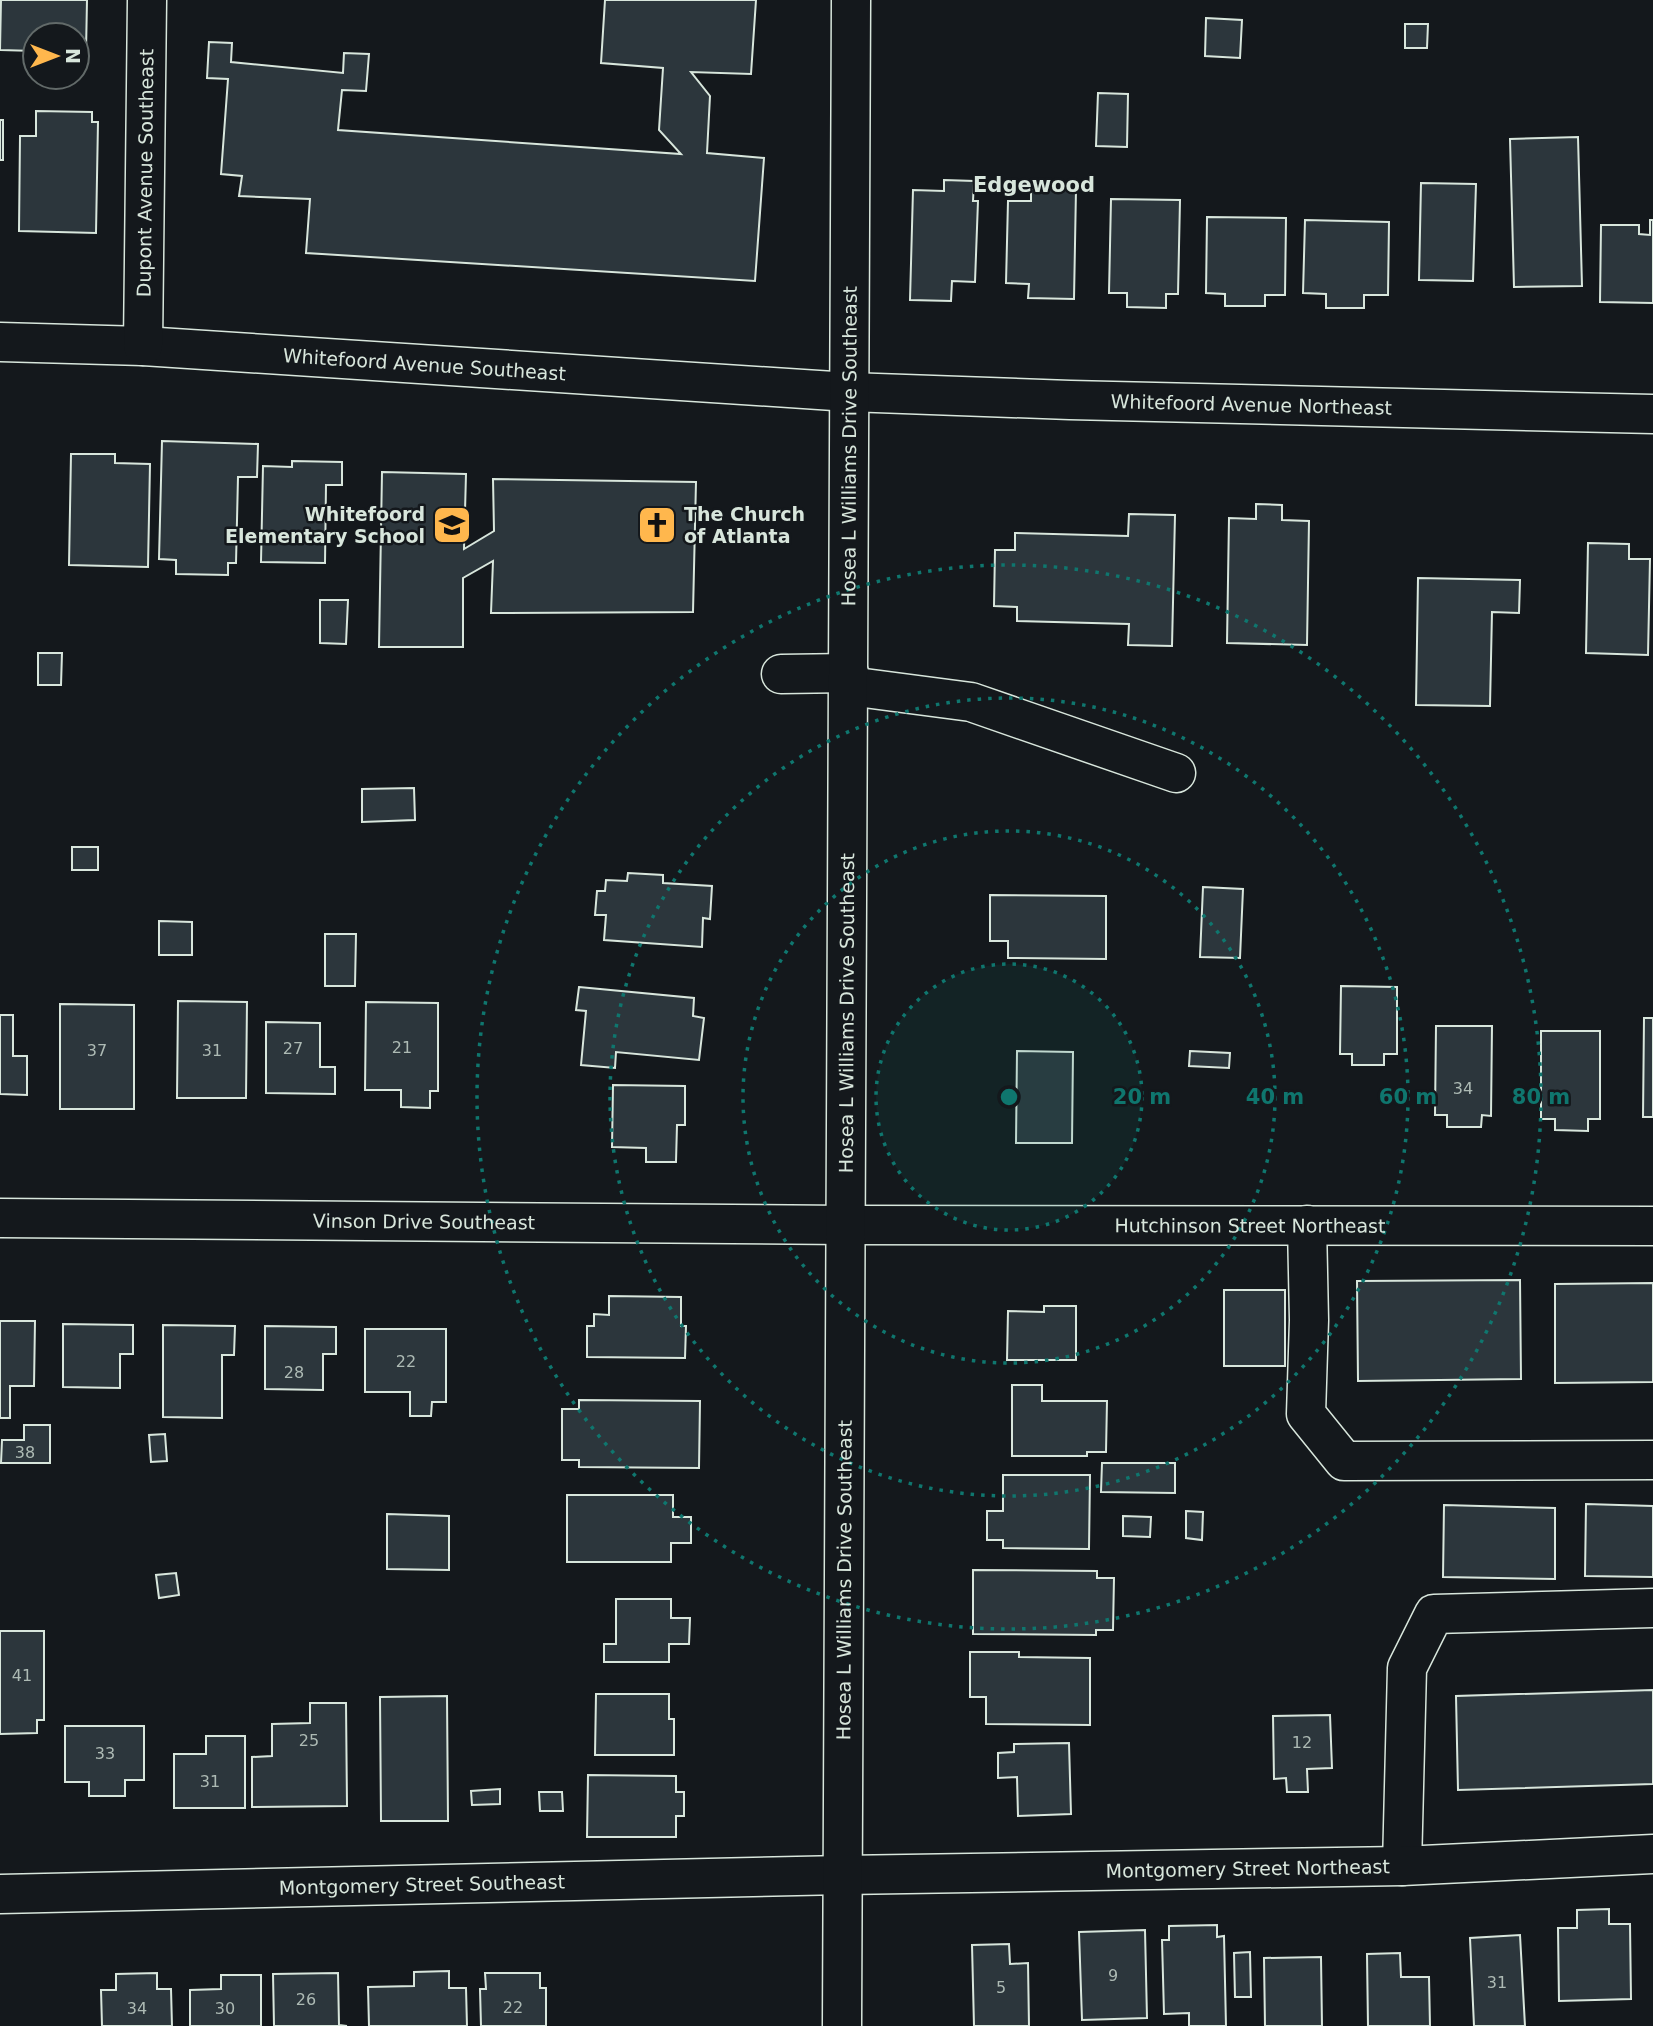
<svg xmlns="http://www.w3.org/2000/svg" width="1653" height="2026" font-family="'DejaVu Sans',sans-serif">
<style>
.building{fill:#2c363c;stroke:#d8e6dc;stroke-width:2}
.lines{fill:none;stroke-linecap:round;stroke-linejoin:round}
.minor-casing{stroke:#d8e6dc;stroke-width:41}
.minor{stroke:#14181c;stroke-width:38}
.ring{fill:none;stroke:#0f766e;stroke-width:3.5;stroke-dasharray:3.5 7}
.labels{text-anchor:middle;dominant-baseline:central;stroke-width:5;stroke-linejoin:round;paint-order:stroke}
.number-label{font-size:16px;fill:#adbab4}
.street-label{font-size:19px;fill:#d8e6dc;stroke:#14181c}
.poi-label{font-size:19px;font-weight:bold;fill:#d8e6dc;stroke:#14181c;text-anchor:end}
.neighbourhood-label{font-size:21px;font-weight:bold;fill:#d8e6dc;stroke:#14181c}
.centre{fill:#0f766e;stroke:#14181c;stroke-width:3.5}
.ring-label{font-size:21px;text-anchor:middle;font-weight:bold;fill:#0f766e;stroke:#14181c;stroke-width:5;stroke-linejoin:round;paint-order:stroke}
</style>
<rect width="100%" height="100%" fill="#14181c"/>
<g class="building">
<polygon points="1,0 87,0 86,52 77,52 77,35 35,35 35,51 0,50"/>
<polygon points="605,0 756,0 751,74 691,72 710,96 707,153 764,158 755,281 306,253 310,199 239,196 242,176 221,174 228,79 207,78 209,42 232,43 231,62 343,73 344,53 369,54 366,91 342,90 338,130 681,154 659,130 663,68 601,63"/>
<polygon points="1206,18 1242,20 1240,58 1205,56"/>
<polygon points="1405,24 1428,24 1427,48 1405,48"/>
<polygon points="1098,93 1128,94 1127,147 1096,146"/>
<polygon points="36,111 92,112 92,122 98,122 96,233 19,231 20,136 36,136"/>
<rect x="0" y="120" width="3" height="40"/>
<polygon points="1578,137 1582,286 1514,287 1510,139"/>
<polygon points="944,180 974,181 973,201 978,201 975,282 952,281 951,301 910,300 913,190 944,191"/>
<polygon points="1421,183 1476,184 1473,281 1419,280"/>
<polygon points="1031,189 1076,189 1074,299 1028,298 1029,284 1006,283 1008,201 1031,201"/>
<polygon points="1111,199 1180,200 1178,294 1166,294 1166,308 1127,307 1127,293 1109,293"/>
<polygon points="1207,217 1286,218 1285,295 1265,295 1265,306 1225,306 1225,294 1206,293"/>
<polygon points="1305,220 1389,222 1388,295 1364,295 1364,308 1326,308 1326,294 1303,293"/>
<polygon points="1650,220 1653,220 1653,303 1600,302 1601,225 1639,225 1639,234 1650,235"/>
<polygon points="162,441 258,444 257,477 238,477 236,563 228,563 228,575 176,574 176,560 159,559"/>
<polygon points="71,454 115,454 115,463 150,464 148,567 69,565"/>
<polygon points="292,461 342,462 342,485 326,485 325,563 261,562 263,466 292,467"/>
<polygon points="382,472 466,474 464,549 494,531 493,479 696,482 693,612 491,613 493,561 463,578 463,647 379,647"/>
<polygon points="1256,504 1282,505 1282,520 1309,521 1307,645 1227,643 1229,518 1256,519"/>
<polygon points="1129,514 1175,515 1172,646 1128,645 1129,624 1017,621 1017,607 994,606 995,550 1015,550 1015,533 1128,536"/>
<polygon points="1588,543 1629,544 1629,559 1650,559 1648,655 1586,653"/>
<polygon points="1418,578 1520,580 1519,613 1492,612 1490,706 1416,705"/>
<polygon points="320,600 348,600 346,644 320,643"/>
<polygon points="38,653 62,653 61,685 38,685"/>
<polygon points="414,788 415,820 362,822 362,789"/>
<rect x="72" y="847" width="26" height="23"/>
<polygon points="628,873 663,875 663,883 712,886 710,919 703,918 702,947 604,940 606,915 595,915 597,891 605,891 606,880 627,881"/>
<polygon points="1203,887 1243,889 1240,958 1200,957"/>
<polygon points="990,895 1106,896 1106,959 1008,958 1008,941 990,941"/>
<polygon points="159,921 192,922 192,955 159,955"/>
<polygon points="325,934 356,934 355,986 325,986"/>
<polygon points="1341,986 1397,987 1397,1054 1384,1054 1384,1065 1352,1065 1352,1054 1340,1054"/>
<polygon points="579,987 694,998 693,1016 704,1018 699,1060 616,1052 615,1068 581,1065 586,1011 576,1010"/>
<polygon points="178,1001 247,1002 246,1098 177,1098"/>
<polygon points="366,1002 438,1003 438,1091 430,1091 430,1108 401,1107 401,1090 365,1090"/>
<polygon points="60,1004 134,1005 134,1109 60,1109"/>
<polygon points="0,1015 13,1015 13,1056 27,1056 27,1095 0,1094"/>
<polygon points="1644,1018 1653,1018 1653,1117 1643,1117"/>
<polygon points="266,1022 320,1023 320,1067 335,1067 335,1094 266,1093"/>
<polygon points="1436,1026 1492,1026 1491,1116 1482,1115 1481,1127 1447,1127 1447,1115 1435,1115"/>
<polygon points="1541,1031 1600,1031 1600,1119 1588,1119 1588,1131 1555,1130 1555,1119 1541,1119"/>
<polygon points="1017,1051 1073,1052 1072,1143 1016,1143"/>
<polygon points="1190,1051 1230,1053 1229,1068 1189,1066"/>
<polygon points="613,1085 685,1086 685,1125 677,1125 676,1162 646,1162 646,1148 612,1147"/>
<polygon points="1520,1280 1521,1379 1358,1381 1357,1281"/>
<polygon points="1653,1283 1653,1382 1555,1383 1555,1284"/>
<rect x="1224" y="1290" width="61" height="76"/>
<polygon points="609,1296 681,1297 681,1326 686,1326 685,1358 587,1357 587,1326 594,1326 594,1314 609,1315"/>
<polygon points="1044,1306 1076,1306 1076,1360 1007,1360 1008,1311 1044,1312"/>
<polygon points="0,1321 35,1321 34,1386 10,1386 10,1418 0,1418"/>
<polygon points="63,1324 133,1325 133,1354 120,1354 120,1388 63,1387"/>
<polygon points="163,1325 235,1326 234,1355 222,1355 222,1418 163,1417"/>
<polygon points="265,1326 336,1327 336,1354 323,1354 323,1390 265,1389"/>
<polygon points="365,1329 446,1329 446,1402 432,1402 431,1416 410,1416 410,1392 365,1392"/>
<polygon points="1012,1385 1042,1385 1042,1401 1107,1401 1106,1452 1087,1452 1087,1456 1012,1456"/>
<polygon points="579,1400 700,1401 699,1468 579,1467 579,1460 562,1460 562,1409 579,1409"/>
<polygon points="24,1425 50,1425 50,1463 1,1463 2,1440 24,1440"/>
<polygon points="165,1434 167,1461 151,1462 149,1435"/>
<polygon points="1102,1463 1175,1463 1175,1493 1101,1492"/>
<polygon points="1003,1475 1090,1475 1089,1549 1003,1548 1003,1540 987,1540 987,1511 1003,1511"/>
<polygon points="567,1495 673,1495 673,1517 691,1517 691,1543 671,1543 671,1562 567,1562"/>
<polygon points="1586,1504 1653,1506 1653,1577 1585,1576"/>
<polygon points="1444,1505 1555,1508 1555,1579 1443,1577"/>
<polygon points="1186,1511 1203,1512 1202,1540 1186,1538"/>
<polygon points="387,1514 449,1516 449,1570 387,1569"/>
<polygon points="1123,1516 1151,1517 1150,1537 1123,1536"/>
<polygon points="973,1570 1097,1571 1097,1578 1114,1578 1113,1630 1096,1630 1096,1635 973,1634"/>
<polygon points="176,1573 179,1595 159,1598 156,1575"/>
<polygon points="616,1599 671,1599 671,1618 690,1618 689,1644 669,1644 669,1662 604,1662 604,1644 616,1644"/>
<polygon points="0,1631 44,1631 44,1720 37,1720 37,1733 0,1734"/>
<polygon points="970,1652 1019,1652 1019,1657 1090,1658 1090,1725 986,1724 986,1697 970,1697"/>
<polygon points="1653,1690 1653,1784 1458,1790 1456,1696"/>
<polygon points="596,1694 669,1694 669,1719 674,1719 674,1755 595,1755"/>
<polygon points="447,1696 448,1821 381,1821 380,1697"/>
<polygon points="310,1703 346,1703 347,1806 252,1807 252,1757 272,1756 272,1724 310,1723"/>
<polygon points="1330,1715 1332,1768 1307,1769 1308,1792 1287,1792 1286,1778 1274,1779 1273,1716"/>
<polygon points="65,1726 144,1726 144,1780 125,1780 125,1796 89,1796 89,1782 65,1782"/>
<polygon points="206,1736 245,1736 245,1808 174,1808 174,1754 206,1754"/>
<polygon points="1069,1743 1071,1814 1018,1816 1017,1777 998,1778 998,1753 1014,1752 1014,1744"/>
<polygon points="588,1775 676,1776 676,1792 684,1792 684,1816 676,1816 676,1837 587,1837"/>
<polygon points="500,1789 500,1804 472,1805 471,1791"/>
<polygon points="539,1792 562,1792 563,1811 540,1811"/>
<polygon points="1609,1909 1609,1924 1630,1924 1631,1999 1559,2001 1558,1928 1577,1928 1577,1910"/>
<polygon points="1217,1925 1217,1937 1224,1936 1226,2026 1189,2026 1189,2013 1164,2014 1162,1940 1169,1940 1169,1926"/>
<polygon points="1145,1930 1147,2018 1082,2020 1079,1932"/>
<polygon points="1520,1935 1525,2026 1474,2026 1470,1938"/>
<polygon points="1009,1944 1010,1964 1028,1963 1029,2026 974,2026 972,1945"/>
<polygon points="1250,1952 1251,1997 1235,1997 1234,1953"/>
<polygon points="1400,1953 1401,1977 1429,1977 1430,2026 1368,2026 1367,1954"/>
<polygon points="1321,1957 1322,2026 1265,2026 1264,1958"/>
<polygon points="449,1971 449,1988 466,1988 467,2026 369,2026 368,1987 414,1986 414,1972"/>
<polygon points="157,1973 157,1989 171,1989 172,2026 102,2026 101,1990 116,1990 116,1974"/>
<polygon points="338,1973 339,2025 347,2026 274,2026 273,1974"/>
<polygon points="485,1973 540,1973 540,1988 546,1988 546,2026 481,2026 480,1989 486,1989"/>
<polygon points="221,1975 261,1975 261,2026 190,2026 190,1990 221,1989"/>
</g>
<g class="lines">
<defs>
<g id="minor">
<path id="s1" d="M0 342 143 346 849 392 1070 400 1653 414"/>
<path id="s2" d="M143 346 147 0"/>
<polyline points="781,674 849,673"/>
<polyline points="849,686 971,702 1176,773"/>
<path id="s3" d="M0 1218 846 1225 1653 1226"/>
<polyline points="1307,1225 1309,1320 1306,1414 1344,1461 1653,1460"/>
<polyline points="1402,1866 1407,1668 1434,1614 1653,1608"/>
<path id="s4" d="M0 1894 843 1875 1402 1866 1653 1854"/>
<path id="s5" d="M842 2026 851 0"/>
</g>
</defs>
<use href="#minor" class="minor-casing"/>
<use href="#minor" class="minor"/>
</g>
<circle cx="1009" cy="1097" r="133" fill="#0f766e" fill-opacity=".12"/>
<g class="ring">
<circle cx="1009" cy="1097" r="133"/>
<circle cx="1009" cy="1097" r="266"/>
<circle cx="1009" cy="1097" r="399"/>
<circle cx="1009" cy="1097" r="532"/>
</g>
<defs>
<symbol id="school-square" viewBox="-11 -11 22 22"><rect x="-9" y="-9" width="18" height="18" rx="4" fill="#ffb74d" stroke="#14181c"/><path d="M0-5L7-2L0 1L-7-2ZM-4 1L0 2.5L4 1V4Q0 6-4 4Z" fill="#111"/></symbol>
<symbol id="church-square" viewBox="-11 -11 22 22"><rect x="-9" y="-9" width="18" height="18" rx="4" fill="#ffb74d" stroke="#14181c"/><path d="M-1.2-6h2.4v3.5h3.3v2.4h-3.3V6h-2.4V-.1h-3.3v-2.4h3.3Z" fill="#111"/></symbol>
</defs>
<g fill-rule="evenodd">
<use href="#school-square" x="430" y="503" width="44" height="44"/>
<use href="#church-square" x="635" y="503" width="44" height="44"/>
</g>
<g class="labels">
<g class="number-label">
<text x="402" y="1047">21</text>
<text x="293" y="1048">27</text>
<text x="97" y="1050">37</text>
<text x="212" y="1050">31</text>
<text x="1463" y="1088">34</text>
<text x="406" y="1361">22</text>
<text x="294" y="1372">28</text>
<text x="25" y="1452">38</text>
<text x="22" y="1675">41</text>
<text x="309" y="1740">25</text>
<text x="1302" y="1742">12</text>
<text x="105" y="1753">33</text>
<text x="210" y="1781">31</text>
<text x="1113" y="1975">9</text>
<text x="1497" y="1982">31</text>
<text x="1001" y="1987">5</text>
<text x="306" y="1999">26</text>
<text x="513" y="2007">22</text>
<text x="137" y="2008">34</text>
<text x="225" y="2008">30</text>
</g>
<g class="street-label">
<text stroke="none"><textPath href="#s2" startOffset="173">Dupont Avenue Southeast</textPath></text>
<text stroke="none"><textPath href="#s1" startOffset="425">Whitefoord Avenue Southeast</textPath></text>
<text stroke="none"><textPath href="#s1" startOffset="1253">Whitefoord Avenue Northeast</textPath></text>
<text stroke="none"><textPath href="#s5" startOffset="1580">Hosea L Williams Drive Southeast</textPath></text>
<text stroke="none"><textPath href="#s5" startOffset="1013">Hosea L Williams Drive Southeast</textPath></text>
<text stroke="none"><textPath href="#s3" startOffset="424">Vinson Drive Southeast</textPath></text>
<text stroke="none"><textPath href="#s3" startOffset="1250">Hutchinson Street Northeast</textPath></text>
<text stroke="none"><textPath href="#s5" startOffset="446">Hosea L Williams Drive Southeast</textPath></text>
<text stroke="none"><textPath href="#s4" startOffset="1248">Montgomery Street Northeast</textPath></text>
<text stroke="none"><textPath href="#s4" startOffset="422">Montgomery Street Southeast</textPath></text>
</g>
<g class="poi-label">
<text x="425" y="514">Whitefoord<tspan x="425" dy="22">Elementary School</tspan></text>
<text x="684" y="514" text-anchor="start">The Church<tspan x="684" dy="22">of Atlanta</tspan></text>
</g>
<g class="neighbourhood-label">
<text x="1034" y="185">Edgewood</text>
</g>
</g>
<circle cx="1009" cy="1097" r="10" class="centre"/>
<g class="ring-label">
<text x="1142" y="1104">20 m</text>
<text x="1275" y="1104">40 m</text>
<text x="1408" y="1104">60 m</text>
<text x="1541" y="1104">80 m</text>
</g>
<g transform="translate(56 56) rotate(90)"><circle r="33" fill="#14181c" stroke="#626a69" stroke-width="2"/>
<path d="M0-5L12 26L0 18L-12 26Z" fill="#ffb74d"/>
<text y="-10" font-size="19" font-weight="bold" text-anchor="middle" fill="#d8e6dc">N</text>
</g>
</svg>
